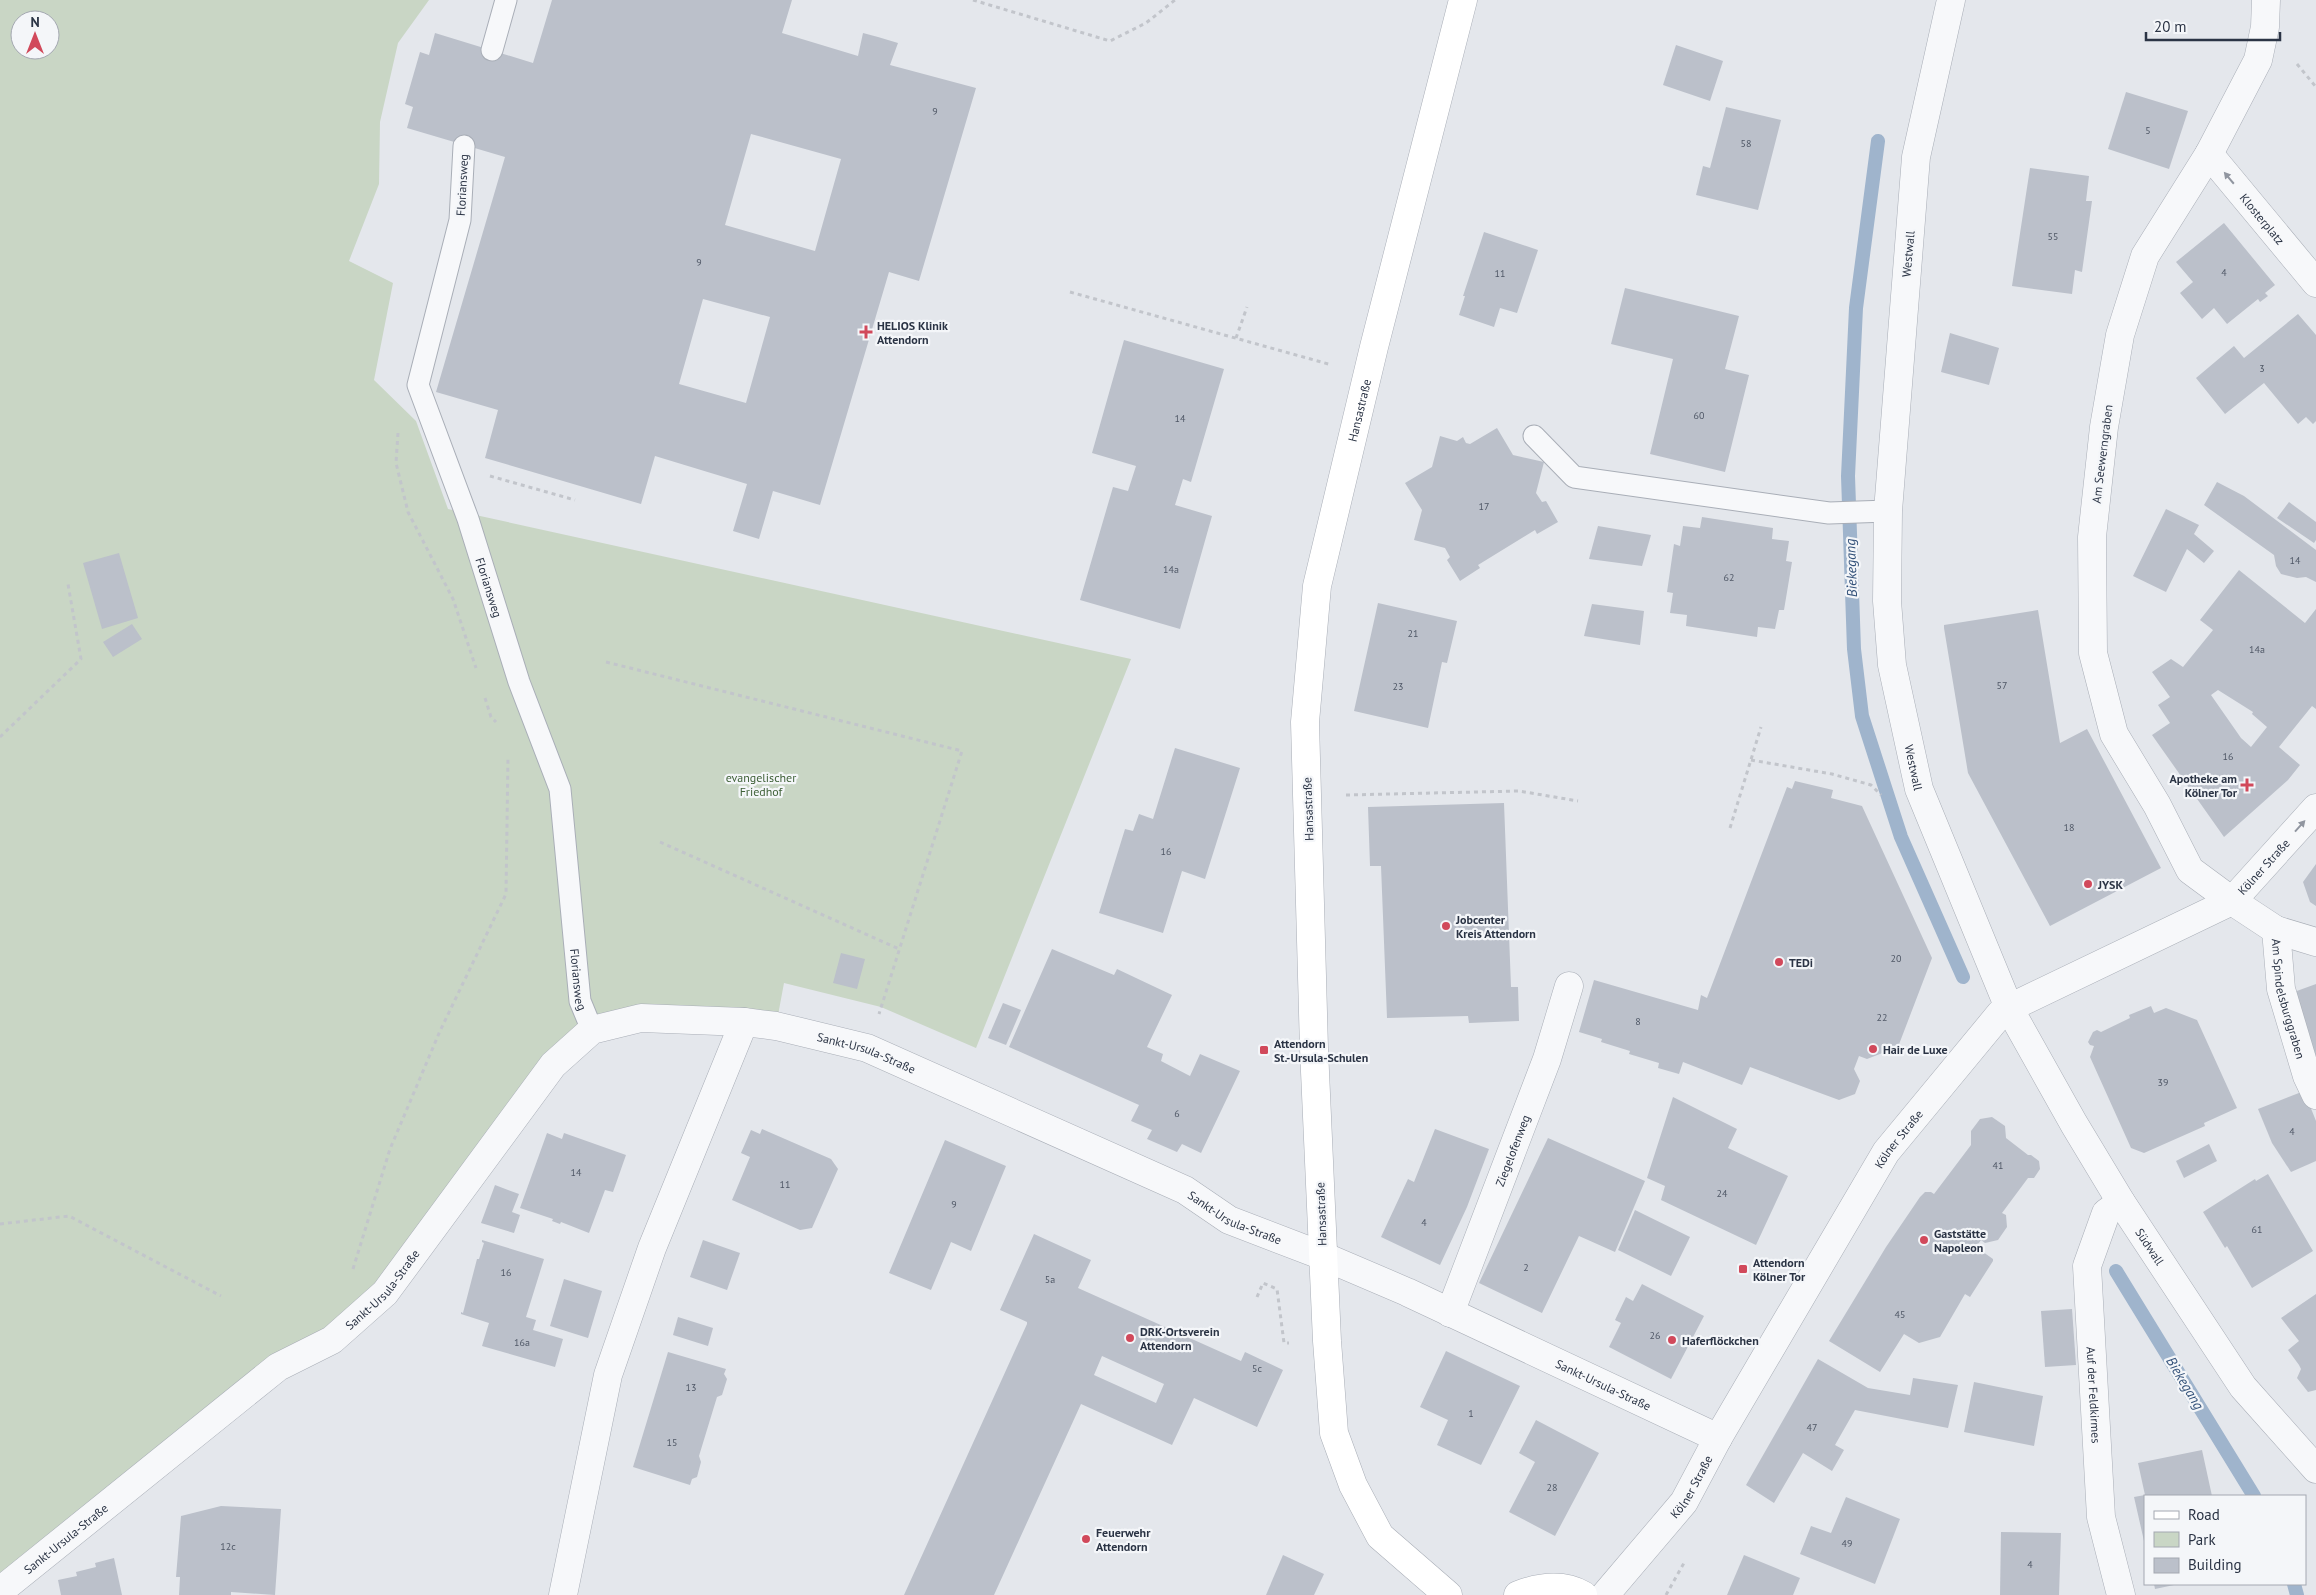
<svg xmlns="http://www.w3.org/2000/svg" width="2316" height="1595" font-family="'PT Sans',sans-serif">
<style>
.green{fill:#c9d6c5;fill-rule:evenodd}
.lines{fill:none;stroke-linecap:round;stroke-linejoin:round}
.stream{stroke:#9fb4cc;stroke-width:14}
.building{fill:#bbc0ca;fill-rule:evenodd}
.lane-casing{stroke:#a9aeb7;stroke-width:23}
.street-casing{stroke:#a9aeb7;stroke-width:29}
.secondary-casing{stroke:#a9aeb7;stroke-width:29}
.path{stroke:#c2c5cb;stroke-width:3;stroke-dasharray:4 4;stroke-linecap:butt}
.lane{stroke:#f7f8fa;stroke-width:21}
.street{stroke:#f7f8fa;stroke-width:28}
.secondary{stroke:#fff;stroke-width:28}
.oneway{fill:#9196a0}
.poi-dot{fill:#d1495b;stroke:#f4f6f9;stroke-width:2}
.labels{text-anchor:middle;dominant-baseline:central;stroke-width:4.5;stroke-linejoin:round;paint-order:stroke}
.number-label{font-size:10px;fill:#4f5766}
.street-label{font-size:12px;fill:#2b3445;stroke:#f4f6f9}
.poi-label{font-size:12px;font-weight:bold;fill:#2b3445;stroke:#f4f6f9;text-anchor:start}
.park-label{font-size:12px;fill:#3f6138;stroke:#f4f6f9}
.water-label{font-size:14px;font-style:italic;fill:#34527a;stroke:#f4f6f9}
</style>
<rect width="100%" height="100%" fill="#e4e7ec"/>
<path class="green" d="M0 0H429L398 43 380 122 379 184 349 261 393 283 374 380 416 421 448 509 1131 659 976 1048 881 1007 784 983 776 1026 592 1030 385 1293 0 1593ZM20 20H50V50H20Z"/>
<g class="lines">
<g class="stream">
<polyline points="1878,141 1856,308 1848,476 1854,649 1862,716 1901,837 1963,977"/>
<polyline points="2116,1271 2254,1496"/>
<polyline points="2294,1584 2297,1595"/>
</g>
</g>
<g class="building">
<path d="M552 0H792L782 33 858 56 863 33 878 37 898 43 890 65 976 88 919 281 889 272 820 505 773 491 759 539 733 531 747 484 655 456 641 504 485 458 498 410 436 392 505 157 407 128 413 107 405 104 420 52 429 55 435 33 533 63ZM751 134 841 159 815 251 725 225ZM703 299 770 317 746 403 679 384Z"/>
<polygon points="1676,45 1723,61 1710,101 1663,85"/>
<polygon points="2126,92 2188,111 2169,169 2108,149"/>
<polygon points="1726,107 1781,120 1758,210 1696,195 1703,166 1710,168"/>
<polygon points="2030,168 2089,176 2086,201 2092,201 2082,272 2075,270 2072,294 2012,286"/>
<polygon points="2224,223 2275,285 2265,293 2268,296 2260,302 2258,299 2227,324 2214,308 2202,319 2180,293 2193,282 2176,262"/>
<polygon points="1484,232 1538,250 1517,313 1500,308 1494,327 1459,315 1465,296 1463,296"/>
<polygon points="1625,288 1739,316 1725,369 1749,375 1725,472 1650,454 1673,359 1611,344"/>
<polygon points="2298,314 2316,335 2316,421 2313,424 2306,417 2298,424 2264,383 2225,414 2196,378 2234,346 2244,358"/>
<polygon points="1950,333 1999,348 1989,385 1941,372"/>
<polygon points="1124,340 1224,369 1191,482 1183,479 1175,505 1212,516 1180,629 1080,600 1113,487 1128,491 1136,466 1092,453"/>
<polygon points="1497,428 1513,455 1544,462 1536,493 1542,502 1546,501 1558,522 1537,534 1535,530 1478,565 1480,568 1460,581 1447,560 1450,557 1445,548 1414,540 1422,510 1405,483 1432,467 1440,436 1457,441 1463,437 1466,443 1470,444"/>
<polygon points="2217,482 2244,496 2316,550 2316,582 2306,577 2297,578 2281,574 2276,566 2274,555 2204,505"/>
<polygon points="2289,502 2316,522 2316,540 2314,543 2277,518"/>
<polygon points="2166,509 2199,525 2194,534 2214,551 2204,563 2187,549 2166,592 2133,576"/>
<polygon points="1702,517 1773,528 1772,539 1789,541 1786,561 1792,562 1784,610 1779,610 1775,629 1758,627 1757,637 1686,626 1687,615 1670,613 1673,593 1667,592 1674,544 1680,546 1683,526 1700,528"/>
<polygon points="1598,526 1651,535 1642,566 1589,559"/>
<polygon points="119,553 138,618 102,629 83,563"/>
<path d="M2239 570 2305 623 2316 609V709L2312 706 2279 747 2300 765 2288 780 2224 837 2152 735 2170 723 2158 705 2170 697 2152 672 2171 659 2183 667 2213 630 2200 620ZM2218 690 2253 712 2252 714 2267 727 2251 747 2241 738 2211 695Z"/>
<polygon points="1378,603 1457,621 1447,663 1442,662 1428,728 1354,711"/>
<polygon points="1592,604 1644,611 1640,645 1584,636"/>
<polygon points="2038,610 2060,743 2087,729 2161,868 2050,926 1968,773 1944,628 1944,625"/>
<polygon points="132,624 142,639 113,657 103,642"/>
<polygon points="1175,748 1240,768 1205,879 1182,871 1163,933 1099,913 1125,829 1133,831 1139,814 1153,819"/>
<polygon points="1795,781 1833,790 1831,798 1862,806 1932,958 1898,1047 1867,1059 1859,1056 1854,1069 1860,1081 1855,1094 1839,1100 1750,1067 1742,1085 1683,1062 1679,1074 1658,1068 1659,1063 1629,1054 1630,1051 1601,1042 1602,1039 1579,1032 1594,980 1698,1010 1701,995 1707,998 1787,787 1792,789"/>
<polygon points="1504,803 1511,987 1518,987 1519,1021 1469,1023 1468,1016 1387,1018 1381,866 1370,866 1368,807"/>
<polygon points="2316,864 2316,906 2310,902 2303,882"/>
<polygon points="1052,949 1114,975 1117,969 1172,995 1147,1047 1163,1054 1161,1061 1190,1076 1200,1054 1240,1071 1201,1153 1182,1144 1177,1152 1147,1139 1152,1130 1131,1121 1139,1105 1009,1047"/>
<polygon points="841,953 865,959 857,989 833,983"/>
<polygon points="2316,984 2316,1057 2294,992"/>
<polygon points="1003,1003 1021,1010 1006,1045 988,1038"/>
<polygon points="2151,1006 2154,1013 2166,1008 2197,1020 2237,1108 2204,1123 2205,1126 2144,1153 2131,1148 2090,1057 2094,1046 2090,1045 2088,1042 2093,1032 2097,1030 2101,1032 2130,1018 2129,1015"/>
<polygon points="2304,1091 2316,1121 2316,1161 2291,1172 2272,1143 2258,1109"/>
<polygon points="1673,1097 1737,1129 1728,1148 1788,1176 1756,1245 1661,1200 1665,1186 1647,1178"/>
<polygon points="1992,1117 2005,1126 2006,1138 2028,1155 2031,1155 2039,1161 2040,1169 2034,1178 2028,1178 2002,1213 2006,1215 2007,1227 1998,1240 1985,1243 1981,1240 1976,1247 1993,1259 1993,1261 1970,1297 1965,1294 1940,1337 1919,1343 1904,1334 1880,1372 1829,1341 1886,1247 1920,1197 1925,1192 1931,1192 1934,1194 1971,1145 1971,1131 1980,1119"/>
<polygon points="762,1129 831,1159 838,1169 812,1228 800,1230 732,1200 750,1157 741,1153 751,1130 760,1134"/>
<polygon points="1435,1129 1489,1149 1467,1207 1440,1265 1381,1237 1408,1179 1414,1182"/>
<polygon points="547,1133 562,1139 564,1133 626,1155 613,1192 605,1190 589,1233 561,1222 560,1224 552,1221 553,1219 520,1208"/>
<polygon points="1548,1138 1645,1181 1615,1252 1579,1236 1542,1313 1479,1283"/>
<polygon points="945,1140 1006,1166 971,1251 951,1242 931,1290 889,1273"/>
<polygon points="2209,1144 2217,1161 2184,1178 2176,1161"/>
<polygon points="2268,1174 2313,1251 2252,1288 2227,1246 2225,1248 2203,1212 2255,1179 2256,1181"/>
<polygon points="495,1185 519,1194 512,1212 520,1215 514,1233 481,1223"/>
<polygon points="1635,1210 1690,1237 1671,1276 1618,1250"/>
<path d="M1034 1234 1091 1260 1078 1288 1241 1361 1245 1352 1283 1370 1257 1427 1194 1398 1172 1445 1081 1404 994 1595H904L1027 1324V1322L1000 1310ZM1102 1356 1164 1384 1156 1403 1094 1375Z"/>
<polygon points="482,1240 544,1259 526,1317 536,1320 533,1330 563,1339 555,1367 482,1346 489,1323 461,1314 461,1312 463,1313 477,1259 479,1259 484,1243 482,1242"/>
<polygon points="703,1240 740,1253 727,1290 690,1277"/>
<polygon points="564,1279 602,1291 588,1338 550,1326"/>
<polygon points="1642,1284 1704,1316 1671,1379 1609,1347 1621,1323 1615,1320 1626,1297 1633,1301"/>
<polygon points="2316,1294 2316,1390 2308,1392 2297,1378 2301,1369 2299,1365 2288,1350 2299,1341 2281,1318"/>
<polygon points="2072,1309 2076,1365 2045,1367 2041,1311"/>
<polygon points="678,1317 713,1328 708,1346 673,1335"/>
<polygon points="1446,1351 1520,1386 1481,1465 1437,1445 1448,1420 1420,1407"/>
<polygon points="668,1352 726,1369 724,1374 727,1379 722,1395 717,1397 699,1456 701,1462 697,1477 692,1479 690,1485 633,1467"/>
<polygon points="1818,1359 1868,1388 1910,1395 1913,1378 1958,1385 1948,1428 1855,1410 1835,1445 1844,1450 1832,1471 1803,1453 1774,1503 1746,1485"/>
<polygon points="1974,1382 2043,1396 2034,1446 1964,1432"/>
<polygon points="1536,1420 1599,1453 1555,1536 1509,1512 1535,1462 1519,1453"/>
<polygon points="2202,1450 2212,1496 2145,1496 2144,1541 2134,1497 2145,1495 2138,1463"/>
<polygon points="1846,1497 1900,1519 1875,1584 1800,1554 1811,1526 1831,1533"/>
<polygon points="221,1506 281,1509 275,1595 231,1592 231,1595 179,1595 180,1577 176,1577 181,1516"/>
<polygon points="2001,1532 2061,1533 2059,1595 2000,1595"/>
<polygon points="1283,1555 1324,1574 1314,1595 1266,1595"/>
<polygon points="1744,1555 1800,1578 1793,1595 1727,1595"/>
<polygon points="114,1558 122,1595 61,1595 58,1580 77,1576 76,1572 96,1567 95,1563"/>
<polygon points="2154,1584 2174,1584 2174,1585 2155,1589"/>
</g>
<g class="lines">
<defs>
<g id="lane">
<polyline points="492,50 506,0"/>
<path id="s1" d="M464 146 460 220 418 385 468 519 519 682 560 789 580 1001 592 1030"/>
<polyline points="1534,436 1574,477 1829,513 1888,511"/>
</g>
<g id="street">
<path id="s2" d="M1951 0 1916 157 1888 511 1887 601 1892 665 1919 789 2009 1008 2074 1124 2121 1202 2243 1387 2316 1469"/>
<polyline points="2266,0 2265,27 2258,60 2209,154 2145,256 2120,335 2104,427 2092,537 2093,653 2114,734 2157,805 2190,870 2232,901 2276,930 2316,942"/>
<path id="s3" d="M2209 154 2316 283"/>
<path id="s4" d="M2276 930 2281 989 2307 1076 2316 1095"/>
<path id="s5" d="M2121 1202 2106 1213 2087 1266 2101 1517 2121 1595"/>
<path id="s6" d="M1450 1313 1547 1059 1569 986"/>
<path id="s7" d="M0 1591 278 1367 332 1340 385 1293 553 1065 592 1030 641 1018 744 1022 776 1026 867 1048 1185 1190 1229 1220 1323 1256 1407 1292 1718 1438"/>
<polyline points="563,1595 608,1375 652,1248 744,1022"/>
<path id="s8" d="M1605 1595 1684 1502 1718 1438 1886 1152 2000 1014 2009 1008 2232 901 2316 808"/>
</g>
<g id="secondary">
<path id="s9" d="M1448 1595 1380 1536 1353 1485 1334 1433 1327 1341 1314 1049 1305 722 1317 586 1374 347 1463 0"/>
<path d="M1518 1595C1539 1587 1562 1583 1583 1595"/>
</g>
</defs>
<use href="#lane" class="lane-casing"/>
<use href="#street" class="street-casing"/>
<use href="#secondary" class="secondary-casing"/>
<g class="path">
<polyline points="973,0 1110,41 1146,23 1175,0"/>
<polyline points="2297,64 2316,87"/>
<polyline points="1070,292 1332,365"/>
<polyline points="1236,338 1247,307"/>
<polyline points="398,433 396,463 408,512 453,599 476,668"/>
<polyline points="490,476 575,500"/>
<polyline points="606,662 962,751 879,1014"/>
<polyline points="485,698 491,717 496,722"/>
<polyline points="0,737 81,659 68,584"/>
<polyline points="1751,760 1832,774 1871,785 1881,795"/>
<polyline points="1346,795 1519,791 1578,801"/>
<polyline points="1730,828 1761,727"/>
<polyline points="660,842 899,949"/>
<polyline points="0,1224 69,1216 221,1296"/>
<polyline points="353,1269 390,1149 440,1031 506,894 508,756"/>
<polyline points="1257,1297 1263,1283 1277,1289 1284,1343 1289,1343"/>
<polyline points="1666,1595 1684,1563"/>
</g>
<use href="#lane" class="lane"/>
<use href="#street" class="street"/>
<use href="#secondary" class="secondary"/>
</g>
<defs><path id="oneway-solid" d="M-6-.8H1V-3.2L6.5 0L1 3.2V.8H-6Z" transform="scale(1.25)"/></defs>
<g class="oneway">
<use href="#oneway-solid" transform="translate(2229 178) rotate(-130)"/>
<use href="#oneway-solid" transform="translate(2300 826) rotate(-48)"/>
</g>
<g class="poi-dot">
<path d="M863.5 324.5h5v5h5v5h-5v5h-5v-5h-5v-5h5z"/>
<path d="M2244.5 777.5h5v5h5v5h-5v5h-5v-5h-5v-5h5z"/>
<circle cx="2088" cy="884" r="5"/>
<circle cx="1446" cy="926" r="5"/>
<circle cx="1779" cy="962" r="5"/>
<circle cx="1873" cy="1049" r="5"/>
<rect x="1259" y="1045" width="10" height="10" rx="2.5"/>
<circle cx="1924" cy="1240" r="5"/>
<rect x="1738" y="1264" width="10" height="10" rx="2.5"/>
<circle cx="1130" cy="1338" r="5"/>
<circle cx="1672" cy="1340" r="5"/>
<circle cx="1086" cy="1539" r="5"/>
</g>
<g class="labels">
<g class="number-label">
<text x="935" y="111">9</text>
<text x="2148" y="130">5</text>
<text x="1746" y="143">58</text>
<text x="2053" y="236">55</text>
<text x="699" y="262">9</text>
<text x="2224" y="272">4</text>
<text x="1500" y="273">11</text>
<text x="2262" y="368">3</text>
<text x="1699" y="415">60</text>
<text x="1180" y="418">14</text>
<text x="1484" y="506">17</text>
<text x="2295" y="560">14</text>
<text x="1171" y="569">14a</text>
<text x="1729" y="577">62</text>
<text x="1413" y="633">21</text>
<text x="2257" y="649">14a</text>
<text x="2002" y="685">57</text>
<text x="1398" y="686">23</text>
<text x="2228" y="756">16</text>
<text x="2069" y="827">18</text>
<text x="1166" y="851">16</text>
<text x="1896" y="958">20</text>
<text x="1882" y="1017">22</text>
<text x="1638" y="1021">8</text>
<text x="2163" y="1082">39</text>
<text x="1177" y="1113">6</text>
<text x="2292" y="1131">4</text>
<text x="1998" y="1165">41</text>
<text x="576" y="1172">14</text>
<text x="785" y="1184">11</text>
<text x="1722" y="1193">24</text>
<text x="954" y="1204">9</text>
<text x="1424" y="1222">4</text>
<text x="2257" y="1229">61</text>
<text x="1526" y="1267">2</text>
<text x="506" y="1272">16</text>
<text x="1050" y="1279">5a</text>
<text x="1900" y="1314">45</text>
<text x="1655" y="1335">26</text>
<text x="522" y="1342">16a</text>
<text x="1257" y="1368">5c</text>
<text x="691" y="1387">13</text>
<text x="1471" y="1413">1</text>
<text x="1812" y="1427">47</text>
<text x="672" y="1442">15</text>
<text x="1552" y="1487">28</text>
<text x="1847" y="1543">49</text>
<text x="228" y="1546">12c</text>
<text x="2030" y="1564">4</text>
</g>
<g class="street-label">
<text transform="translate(462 185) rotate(-87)">Floriansweg</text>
<text stroke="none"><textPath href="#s3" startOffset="84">Klosterplatz</textPath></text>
<text transform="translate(1908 254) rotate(-85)">Westwall</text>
<text stroke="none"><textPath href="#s9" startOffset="1232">Hansastraße</textPath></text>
<text transform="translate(2102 454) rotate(-83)">Am Seewerngraben</text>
<text stroke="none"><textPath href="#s1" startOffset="459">Floriansweg</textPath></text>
<text stroke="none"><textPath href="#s2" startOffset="775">Westwall</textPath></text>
<text transform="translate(1308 809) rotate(-92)">Hansastraße</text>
<text stroke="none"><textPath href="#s8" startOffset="1010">Kölner Straße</textPath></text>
<text stroke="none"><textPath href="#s1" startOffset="864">Floriansweg</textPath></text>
<text stroke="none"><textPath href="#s4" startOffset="70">Am Spindelsburggraben</textPath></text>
<text stroke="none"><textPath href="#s7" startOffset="1104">Sankt-Ursula-Straße</textPath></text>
<text stroke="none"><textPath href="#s8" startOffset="544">Kölner Straße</textPath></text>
<text stroke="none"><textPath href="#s6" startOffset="174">Ziegelofenweg</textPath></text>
<text transform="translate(1321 1214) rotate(-92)">Hansastraße</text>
<text stroke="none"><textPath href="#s7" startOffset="1509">Sankt-Ursula-Straße</textPath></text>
<text stroke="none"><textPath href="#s2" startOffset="1311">Südwall</textPath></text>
<text stroke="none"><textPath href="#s7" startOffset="489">Sankt-Ursula-Straße</textPath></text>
<text stroke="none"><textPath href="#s7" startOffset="1914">Sankt-Ursula-Straße</textPath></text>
<text stroke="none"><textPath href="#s5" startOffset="204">Auf der Feldkirmes</textPath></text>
<text stroke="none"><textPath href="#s8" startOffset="139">Kölner Straße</textPath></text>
<text stroke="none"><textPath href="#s7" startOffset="84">Sankt-Ursula-Straße</textPath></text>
</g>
<g class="poi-label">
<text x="877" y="325">HELIOS Klinik<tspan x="877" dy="14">Attendorn</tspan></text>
<text x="2237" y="778" text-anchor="end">Apotheke am<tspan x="2237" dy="14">Kölner Tor</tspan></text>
<text x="2098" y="884">JYSK</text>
<text x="1456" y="919">Jobcenter<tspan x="1456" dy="14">Kreis Attendorn</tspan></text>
<text x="1789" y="962">TEDi</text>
<text x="1274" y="1043">Attendorn<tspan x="1274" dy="14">St.-Ursula-Schulen</tspan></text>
<text x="1883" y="1049">Hair de Luxe</text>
<text x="1934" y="1233">Gaststätte<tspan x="1934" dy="14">Napoleon</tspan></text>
<text x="1753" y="1262">Attendorn<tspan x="1753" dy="14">Kölner Tor</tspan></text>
<text x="1140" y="1331">DRK-Ortsverein<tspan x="1140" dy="14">Attendorn</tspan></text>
<text x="1682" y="1340">Haferflöckchen</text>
<text x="1096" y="1532">Feuerwehr<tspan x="1096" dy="14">Attendorn</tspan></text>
</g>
<g class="park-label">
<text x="761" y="777">evangelischer<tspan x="761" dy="14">Friedhof</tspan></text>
</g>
<g class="water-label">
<text transform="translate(1851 568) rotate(-92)">Biekegang</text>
<text transform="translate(2185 1383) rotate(59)">Biekegang</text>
</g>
</g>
<rect x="2144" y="1495" width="162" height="90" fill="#f4f6f9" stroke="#a4a8b1"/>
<rect x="2154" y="1511" width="25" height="8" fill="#ffffff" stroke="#a4a8b1"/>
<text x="2188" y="1520" font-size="15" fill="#2b3445">Road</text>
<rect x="2154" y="1532" width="25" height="15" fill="#c9d6c5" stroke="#a4a8b1"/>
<text x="2188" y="1545" font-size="15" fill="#2b3445">Park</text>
<rect x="2154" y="1558" width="25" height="15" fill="#bbc0ca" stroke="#a4a8b1"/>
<text x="2188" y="1570" font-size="15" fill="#2b3445">Building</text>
<g transform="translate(35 35)"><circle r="24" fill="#f4f6f9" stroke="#a4a8b1"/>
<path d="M0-4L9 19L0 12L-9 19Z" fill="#d1495b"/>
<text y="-8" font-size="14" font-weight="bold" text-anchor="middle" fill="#2b3445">N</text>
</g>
<path d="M2146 32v8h134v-8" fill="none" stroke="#2b3445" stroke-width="2.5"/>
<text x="2154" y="32" font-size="15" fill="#2b3445" stroke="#f4f6f9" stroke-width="4" paint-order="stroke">20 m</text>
</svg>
